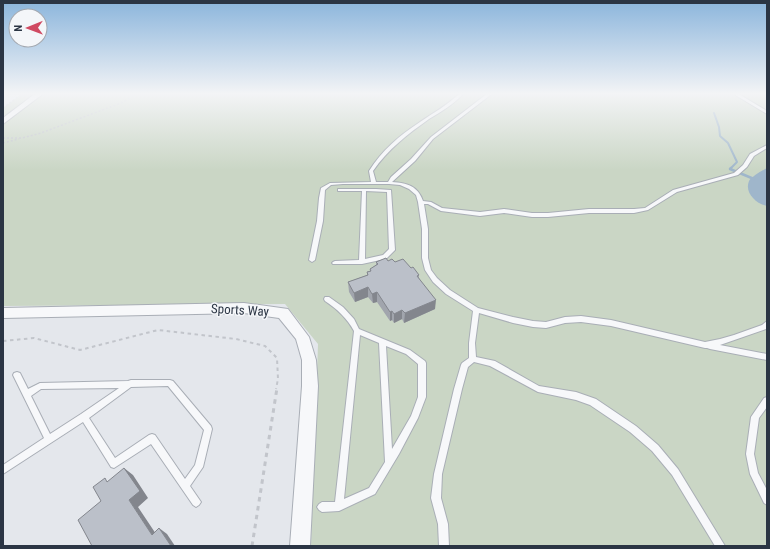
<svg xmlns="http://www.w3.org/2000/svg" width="770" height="549" font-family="'Roboto Condensed',sans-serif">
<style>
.green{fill:#cad6c5}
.water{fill:#9fb6cb}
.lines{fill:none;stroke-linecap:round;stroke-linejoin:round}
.stream-far1{stroke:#9fb6cb;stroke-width:2}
.stream{stroke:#9fb6cb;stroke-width:2.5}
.service-casing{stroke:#a9aeb6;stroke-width:2}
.minor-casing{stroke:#a9aeb6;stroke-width:2}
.path-far2{stroke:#c2c5cb;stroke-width:1.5;stroke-dasharray:2 2;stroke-linecap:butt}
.path-far1{stroke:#c2c5cb;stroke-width:2;stroke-dasharray:3.5 3.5;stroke-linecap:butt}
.path{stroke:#c2c5cb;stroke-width:3;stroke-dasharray:4.5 4.5;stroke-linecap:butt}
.service{fill:#f7f8fa;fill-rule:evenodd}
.minor{fill:#f7f8fa;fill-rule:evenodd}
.wall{fill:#a1a5ad}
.shaded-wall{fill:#83868d}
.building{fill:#bbc0c9;stroke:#83868d}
.labels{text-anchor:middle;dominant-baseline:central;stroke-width:3;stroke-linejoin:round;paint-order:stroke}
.near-street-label{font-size:13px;fill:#2b3544;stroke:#f4f6f9}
</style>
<rect width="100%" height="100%" fill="#e4e7ec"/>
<polygon class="green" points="23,93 767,93 767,546 311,546 318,344 285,304 3,306 3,108"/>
<path class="water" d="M767 168V206C757 204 744 193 749 181 751 177 763 170 767 168Z"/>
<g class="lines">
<polyline class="stream-far1" points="714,113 719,127 720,136 728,143 737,162 730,169"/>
<polyline class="stream" points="731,168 730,169 754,179"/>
<defs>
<g id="service">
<path d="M460 93H464C454 104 441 112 429 119 408 134 388 149 373 171L376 182H388L391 177 411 159 431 137 488 93H493L433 139 415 161 392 182C407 183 418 186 423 201L431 202 442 208 480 212 504 209 532 213H548L589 209H634L645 208 673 190 734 173 743 165 750 154 767 145V148L754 156 747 167 738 175 677 192 648 210 634 213H589L548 217H532L504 213 480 216 441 211 428 204H424L428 229V258L431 270 437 278 450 290 478 308 513 317 533 321 546 322 565 317 581 316 611 320 705 342 720 339 734 335 762 325 767 321 766 329 720 345 767 354V360L710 349 707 348H705L611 326 581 322 565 323 546 328 533 327 513 323 479 313 475 343 476 357 495 361 539 386 576 392 596 399 636 426 658 445 678 469 725 546H715L672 475 652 451 630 432 590 405 576 400 538 392 490 366 474 362 468 367 462 389 442 474 441 498 448 524 449 546H439L438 524 431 498 434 474 454 389 461 365 462 363 469 358V343L473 311 446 294 433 282 425 270 422 258V229L418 202 416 195 409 189 400 185 389 184H343L331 185 325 190 323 221 315 260 312 262 309 260 317 221 319 198 321 188 330 183 371 182 369 171C382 150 399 136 420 122 433 113 448 105 460 93Z"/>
<polygon points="732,93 737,93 767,111 767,114"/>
<path d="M338 189H376L391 190 395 250 387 258 385 259 362 264H333L332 263 333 262 335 261 359 260 362 191H338ZM366 191 387 192 389 249 383 255 365 259Z"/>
<path d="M325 297H329L343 307 354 319 359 329 410 350 425 361 426 363V397L418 418 399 454 375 494 339 511 322 512 319 510 317 507 319 504 322 502H335L354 331C347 318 337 309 325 301L324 299ZM360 335 379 343 385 462 369 488 344 499ZM386 346 406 354 418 364V397L411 416 392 449Z"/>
<path d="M17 372 20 373 28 389 40 383 128 381 131 380H170L173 381 211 426 212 429 203 467 190 486 201 502 199 505 196 507 193 505 151 444 114 468 111 467 83 422 3 474V465L44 438 13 375 14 373ZM168 386 204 430 195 465 185 479 155 435 152 434 149 435 115 458 89 418 131 387ZM119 388 81 414 50 434 31 396 41 389Z"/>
<polygon points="767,397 767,407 759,418 754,454 758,473 767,490 767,505 764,503 750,474 746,454 751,417 764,398"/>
</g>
<g id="minor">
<polygon points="36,93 44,93 3,124 3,118"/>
<polygon points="244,303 288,309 309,337 316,360 318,386 310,546 290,546 302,386 302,360 296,339 279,318 244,313 3,318 3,308"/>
</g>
</defs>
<use href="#service" class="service-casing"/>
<use href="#minor" class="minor-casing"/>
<g class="path-far2">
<polyline points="3,108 23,93"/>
<polyline points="3,138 22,138 41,133 121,103 139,93"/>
<polyline points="3,143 19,139"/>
</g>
<polyline class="path-far1" points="3,341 34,338 80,350 158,330 236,339 265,346 277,358 278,379 276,389"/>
<polyline class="path" points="252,546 277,388"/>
<use href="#service" class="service"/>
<use href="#minor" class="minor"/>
</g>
<polygon class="wall" points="388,261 395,262 411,268 419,275 419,278 435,309 404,323 402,319 394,323 392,320 390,321 377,302 373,303 368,297 355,302 349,292 348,282 367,275 367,272 370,271 370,269 376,265 376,262"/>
<g class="shaded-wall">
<polygon points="368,287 368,297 355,302 354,293"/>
<polygon points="377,292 377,302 373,303 372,294"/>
<polygon points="436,300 435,309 404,323 405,313"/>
<polygon points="402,310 402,319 394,323 394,314"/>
<polygon points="392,311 392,320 390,321 390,312"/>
<polygon points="124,468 133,475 148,498 138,507 160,540 152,535 129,500"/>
<polygon points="159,528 167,534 175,546 171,546"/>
</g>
<g class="building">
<polygon points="386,258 388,261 392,259 395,262 403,259 411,268 413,267 419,275 417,276 436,300 405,313 402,310 394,314 392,311 390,312 377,292 372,294 368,287 354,293 348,282 368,275 367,272 371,271 370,269 378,264 376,262"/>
<polygon points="124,468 140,491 129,500 152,535 159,528 171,546 92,546 78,520 101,501 93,487 105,478 107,482"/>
</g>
<linearGradient id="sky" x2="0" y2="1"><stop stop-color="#8bb5dc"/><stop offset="0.55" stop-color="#f3f4f6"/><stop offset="1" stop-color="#f3f4f6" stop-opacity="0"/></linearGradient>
<rect width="770" height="170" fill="url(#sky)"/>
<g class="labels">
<g class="near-street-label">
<text transform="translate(240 310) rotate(3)">Sports Way</text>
</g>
</g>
<rect width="770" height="549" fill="none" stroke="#2b3544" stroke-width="8"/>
<g transform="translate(28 28) rotate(269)"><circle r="19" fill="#f4f6f9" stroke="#a4a9b1"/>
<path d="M0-3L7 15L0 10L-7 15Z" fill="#d04a62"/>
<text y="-6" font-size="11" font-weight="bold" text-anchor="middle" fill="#2b3544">N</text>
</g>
</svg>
